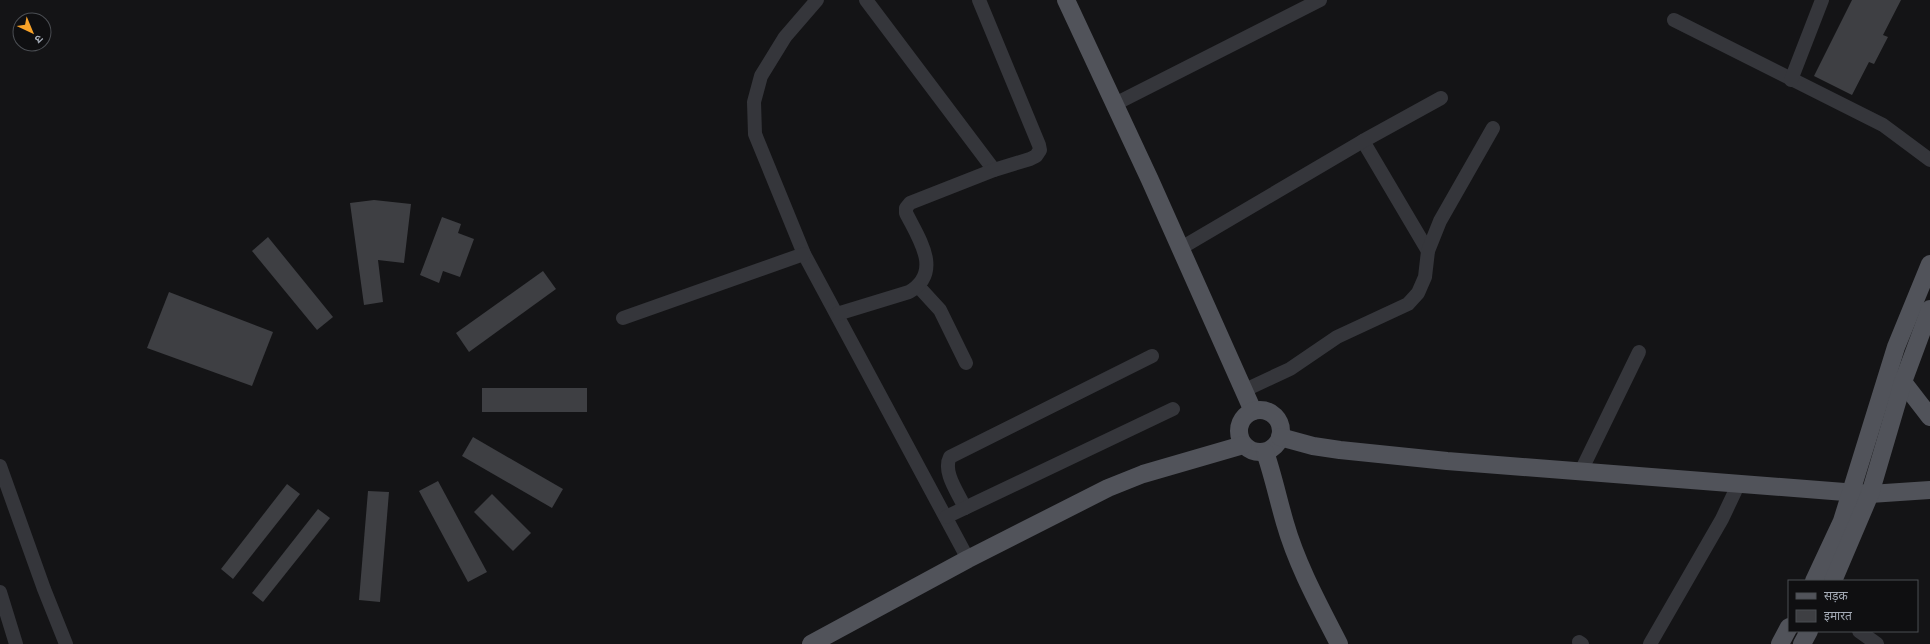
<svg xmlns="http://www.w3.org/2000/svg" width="1930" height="644" font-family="Mulish,'Noto Sans Devanagari',sans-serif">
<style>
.building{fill:#3e3f43}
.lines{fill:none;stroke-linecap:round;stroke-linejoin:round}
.minor{stroke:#35363b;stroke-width:14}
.major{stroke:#51535a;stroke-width:18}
</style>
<rect width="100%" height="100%" fill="#141416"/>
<g class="building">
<polygon points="1852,0 1901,0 1883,35 1888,37 1874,64 1869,62 1852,95 1814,76"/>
<polygon points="374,200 411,204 404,263 378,260 383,302 364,305 350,203"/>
<polygon points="442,217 461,224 458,233 474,239 460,277 443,271 439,283 420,275"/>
<polygon points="268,237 333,317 317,330 252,251"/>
<polygon points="543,271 556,289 469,352 456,333"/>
<polygon points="169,292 273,332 252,386 147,348"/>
<rect x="482" y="388" width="105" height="24"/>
<polygon points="473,437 563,489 552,508 462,456"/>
<polygon points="438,481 487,572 468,582 419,491"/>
<polygon points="287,484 300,494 233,579 221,569"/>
<polygon points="368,491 389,492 380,602 359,600"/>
<polygon points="492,494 531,533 513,551 474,512"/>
<polygon points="318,509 330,518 263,602 252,593"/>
</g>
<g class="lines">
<g class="minor">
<polyline points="817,0 785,37 761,76 754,102 755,134 804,254 968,559"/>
<polyline points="866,0 994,170"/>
<polyline points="1674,20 1883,125 1930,160"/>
<polyline points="1791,80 1822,0"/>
<polyline points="1115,104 1320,0"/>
<polyline points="1363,141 1428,251"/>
<polyline points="1181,248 1363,141 1441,98"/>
<polyline points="918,286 940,310 966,363"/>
<path d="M837 314 909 292C943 272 919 239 906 213V208L910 203 994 170 1030 159 1036 156 1040 150 1039 145 979 0"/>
<polyline points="623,318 804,254"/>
<polyline points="1245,390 1290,369 1337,337 1408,304 1418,293 1425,277 1428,251 1440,221 1493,128"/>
<polyline points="0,466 44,589 66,644"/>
<polyline points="1581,471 1639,352"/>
<path d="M965 508C959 494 942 472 950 457L1152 356"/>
<polyline points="946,517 1173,409"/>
<polyline points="0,592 16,644"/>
<polyline points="1859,631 1877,644"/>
<polyline points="1579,642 1582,644"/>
<polyline points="1650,644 1722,519 1739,483"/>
</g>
<g class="major">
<polyline points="1066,0 1150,180 1253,411"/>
<polyline points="1894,380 1903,382 1930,417"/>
<circle cx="1260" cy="431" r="21"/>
<polyline points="1280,437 1313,446 1340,450 1447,461 1870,494 1930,490"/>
<path d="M1265 452C1273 475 1278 499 1285 523 1297 565 1319 605 1339 644"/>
<polyline points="1814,581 1842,521 1896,347 1930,264"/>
<polyline points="1833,581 1870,494 1903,382 1930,309"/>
<polyline points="811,644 968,559 1108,488 1143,474 1243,445"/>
<polyline points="1780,644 1789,627"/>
<polyline points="1802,644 1809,631"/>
</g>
</g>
<rect x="1788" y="580" width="130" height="52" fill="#0f0f11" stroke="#4b4e53"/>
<rect x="1796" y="593" width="20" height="6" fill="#51535a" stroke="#4b4e53"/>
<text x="1824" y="600" font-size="12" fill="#a5acb7">सड़क</text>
<rect x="1796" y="610" width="20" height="12" fill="#3e3f43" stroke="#4b4e53"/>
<text x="1824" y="620" font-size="12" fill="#a5acb7">इमारत</text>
<g transform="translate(32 32) rotate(136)"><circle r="19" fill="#0f0f11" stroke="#4b4e53"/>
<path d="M0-3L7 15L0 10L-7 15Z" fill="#f9a329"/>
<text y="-6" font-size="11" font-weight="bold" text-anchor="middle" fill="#a5acb7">उ</text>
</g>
</svg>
